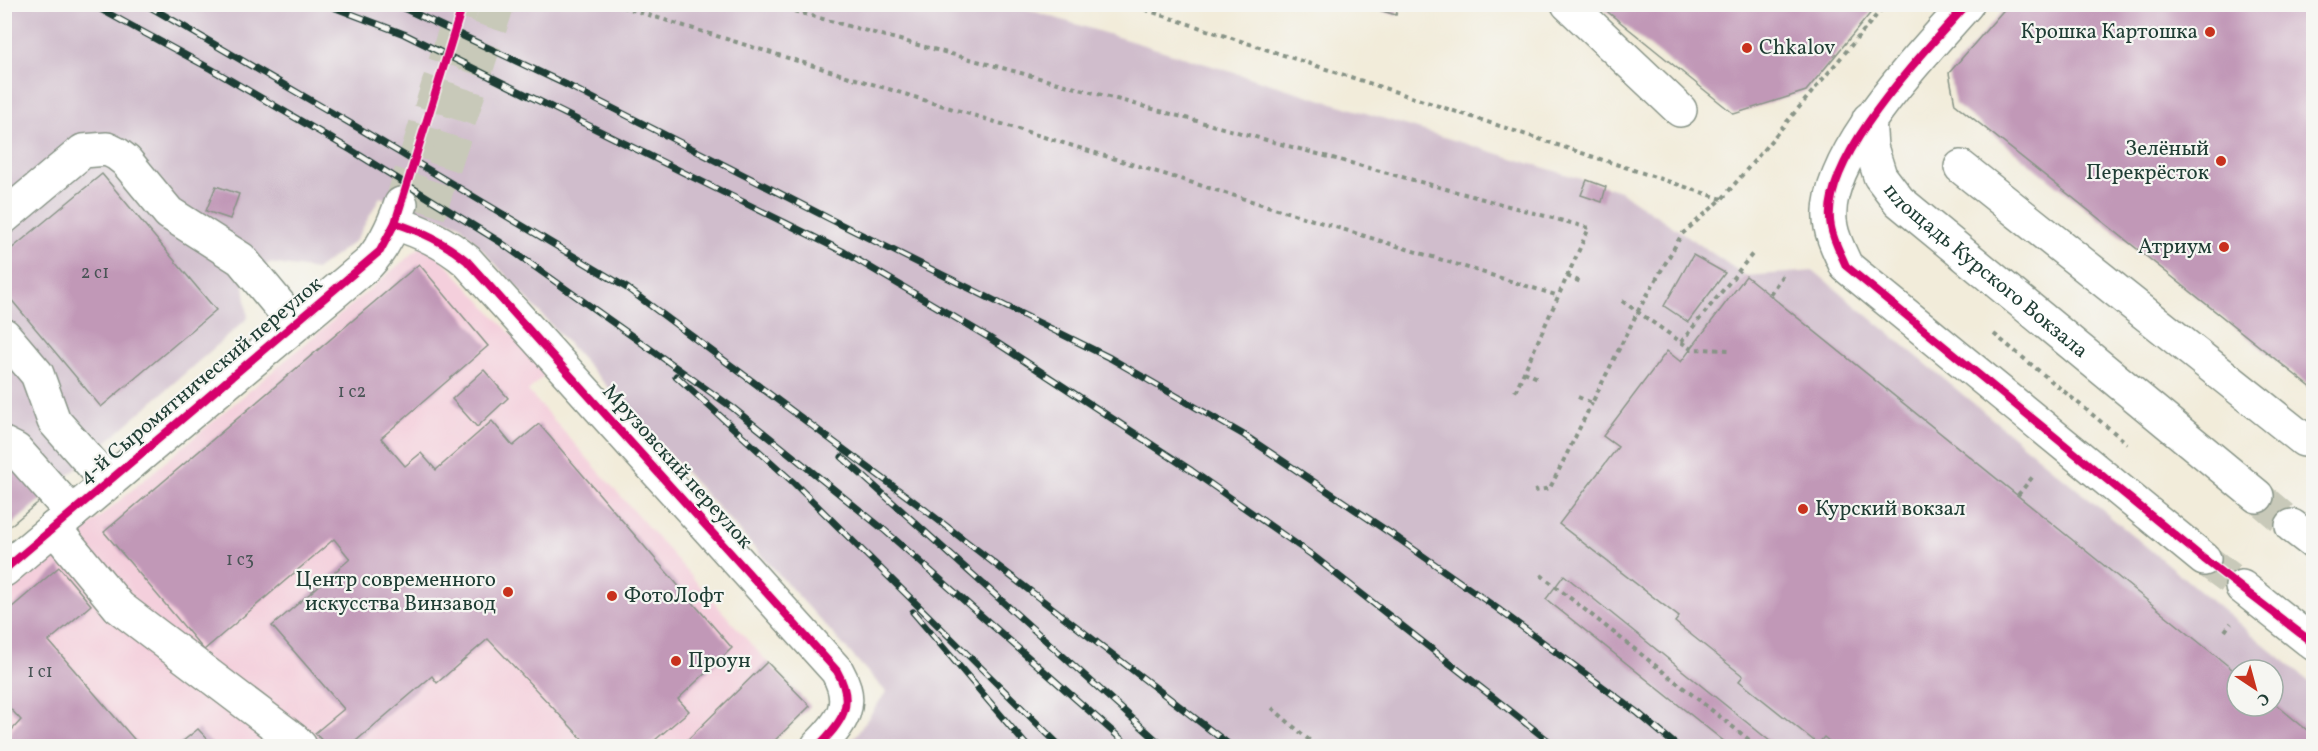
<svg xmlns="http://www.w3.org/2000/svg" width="2318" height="751" font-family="Vollkorn,serif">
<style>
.built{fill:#f4cfdc}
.industrial{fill:#d0bdcc;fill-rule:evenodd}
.building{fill:#c198b7}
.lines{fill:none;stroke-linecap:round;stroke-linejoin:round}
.minor-tunnel{stroke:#c8c9b9;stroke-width:33;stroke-dasharray:33 16;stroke-linecap:butt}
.minor-casing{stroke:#889487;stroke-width:36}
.path{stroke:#889487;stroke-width:4;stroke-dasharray:4.5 4.5;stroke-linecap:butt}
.minor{stroke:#fff;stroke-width:33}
.rail-casing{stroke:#1f3d34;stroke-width:7}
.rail{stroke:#f6f6f2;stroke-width:4.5;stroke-dasharray:14;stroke-linecap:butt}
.cycleway-casing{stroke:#f6f6f2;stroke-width:11}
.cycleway{stroke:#d6006c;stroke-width:8}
.poi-dot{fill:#c8321e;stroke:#f6f6f2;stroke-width:2}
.labels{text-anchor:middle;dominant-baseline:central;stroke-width:4.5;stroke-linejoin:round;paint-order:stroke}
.number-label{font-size:18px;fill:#485455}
.poi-label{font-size:21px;fill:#1f3d34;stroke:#f6f6f2;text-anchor:end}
.street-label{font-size:21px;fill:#1f3d34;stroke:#f6f6f2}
</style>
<rect width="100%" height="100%" fill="#f6f6f2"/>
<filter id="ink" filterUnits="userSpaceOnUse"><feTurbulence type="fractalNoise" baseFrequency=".0167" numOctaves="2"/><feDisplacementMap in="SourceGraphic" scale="12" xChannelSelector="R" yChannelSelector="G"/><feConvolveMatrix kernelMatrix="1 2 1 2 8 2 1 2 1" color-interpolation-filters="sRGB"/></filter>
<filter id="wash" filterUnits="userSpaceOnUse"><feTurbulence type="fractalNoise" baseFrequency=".008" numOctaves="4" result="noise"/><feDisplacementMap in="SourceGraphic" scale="24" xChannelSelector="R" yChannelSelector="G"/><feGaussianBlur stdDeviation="1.35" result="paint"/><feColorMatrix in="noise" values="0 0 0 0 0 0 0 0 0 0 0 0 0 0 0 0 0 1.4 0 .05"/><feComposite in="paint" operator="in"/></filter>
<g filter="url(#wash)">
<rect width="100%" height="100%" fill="#f2ecda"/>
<polygon class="built" points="426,242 547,373 528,391 767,662 810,706 769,746 5,746 5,597"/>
<path class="industrial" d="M5 5H1013L1620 191 1746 276 1814 271 2313 685V746H845L857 734 886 692 460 225 380 197 356 240 316 270 269 263 244 284 248 318 5 531ZM2237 670H2273V706H2237Z"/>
<g id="blocks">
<g class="building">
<polygon points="1359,4 1399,4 1396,15"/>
<polygon points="1598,4 1878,4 1806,91 1734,114"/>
<polygon points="2008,5 2313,5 2313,389 1955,104 1949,73"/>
<polygon points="102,174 216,310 101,407 4,291 4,255"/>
<polygon points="1587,180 1606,187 1602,202 1581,195"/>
<polygon points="216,186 239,194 230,219 206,211"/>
<polygon points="1693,255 1725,273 1688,322 1664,306"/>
<polygon points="419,264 488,346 381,438 405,466 421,453 436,470 492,421 513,446 539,424 732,648 678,699 689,711 648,746 589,746 488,639 437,683 432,676 350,746 327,746 315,733 344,709 272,626 350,559 334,539 204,650 104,532"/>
<polygon points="1746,276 2237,673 2237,706 2273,706 2273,702 2313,735 2313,746 1835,746 1824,737 1818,744 1739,681 1743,676 1675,622 1679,617 1559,524 1618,447 1603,436 1667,351 1681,362"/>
<polygon points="484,370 508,398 477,427 452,399"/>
<polygon points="4,458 41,500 4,531"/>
<polygon points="59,567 91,605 49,641 140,746 7,746 11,731 21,720 4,702 4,614"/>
<polygon points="1564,575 1776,746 1730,746 1546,599"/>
<polygon points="767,662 810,706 769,746 681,746"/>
<polygon points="198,729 214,746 177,746"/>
</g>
</g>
</g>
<g filter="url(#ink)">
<use href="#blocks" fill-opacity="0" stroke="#889487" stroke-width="1.5"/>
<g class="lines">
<g class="minor-tunnel">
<polyline points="401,204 463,4"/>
<polyline points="429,214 498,4"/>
<polyline points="2257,496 2292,526"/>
<polyline points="2204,559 2242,587"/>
</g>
<defs>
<g id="minor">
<polyline points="1568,4 1680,110"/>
<path d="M1967 4C1926 51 1817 161 1831 227 1833 240 1841 254 1846 266L2204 559"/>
<path id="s1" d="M1869 119 1871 147 1880 176 1899 201 2257 496"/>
<polyline points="1961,167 2304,440"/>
<polyline points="4,217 83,151 107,149 117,154 126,161 169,213 241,259 295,324"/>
<path d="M395 223C422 232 444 242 467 261L837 671C856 705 842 722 818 746"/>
<polyline points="4,335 37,374 54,421 108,482"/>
<polyline points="4,444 16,450 72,513"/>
<polyline points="2292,526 2314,543"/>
<polyline points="54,528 119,607 293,739 300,746"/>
<path d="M4 570 368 264C384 247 393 227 401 204"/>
<polyline points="2242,587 2314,644"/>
</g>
</defs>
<use href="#minor" class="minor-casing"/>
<g class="path">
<polyline points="613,4 1559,296"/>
<polyline points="768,4 1589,228 1515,392"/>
<polyline points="1128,4 1722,199"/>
<polyline points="1567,276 1583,283"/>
<polyline points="1770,294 1784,273"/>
<polyline points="1622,301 1691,349 1731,350"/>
<polyline points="1994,334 2127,443"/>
<polyline points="1681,342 1754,252"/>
<polyline points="1524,372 1538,378"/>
<polyline points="1578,397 1592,403 1638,311 1682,234 1722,199 1886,4"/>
<polyline points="1534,491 1550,488 1592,403"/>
<polyline points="2018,495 2034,475"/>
<polyline points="1541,575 1757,746"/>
<polyline points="2225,631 2231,623"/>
<polyline points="1272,708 1316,746"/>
</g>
<use href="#minor" class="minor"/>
<defs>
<g id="rail">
<polyline points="91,4 211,69 351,150 500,242 733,408 883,529 1129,746"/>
<polyline points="145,4 360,129 627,288 924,509 1231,746"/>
<polyline points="325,4 404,34 844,252 988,337 1192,471 1312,555 1555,746"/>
<polyline points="395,4 567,85 830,219 1110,358 1244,435 1399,539 1498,609 1638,713 1677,746"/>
<polyline points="676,376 794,483 1060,746"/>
<polyline points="842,457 1163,746"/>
<polyline points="913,612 1027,746"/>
</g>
</defs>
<use href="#rail" class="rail-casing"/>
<use href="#rail" class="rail"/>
<defs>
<g id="cycleway">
<path d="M1967 4C1926 51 1817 161 1831 227 1833 240 1841 254 1846 266L2204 559 2314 644"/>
<path d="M395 223C422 232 444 242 467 261L837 671C856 705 842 722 818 746"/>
<polyline points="4,570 380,251 395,223 463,4"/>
</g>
</defs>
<use href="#cycleway" class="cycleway-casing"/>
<use href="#cycleway" class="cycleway"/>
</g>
</g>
<g class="poi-dot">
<circle cx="2210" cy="32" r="6"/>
<circle cx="1747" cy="48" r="6"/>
<circle cx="2221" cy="161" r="6"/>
<circle cx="2224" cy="247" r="6"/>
<circle cx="1803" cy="509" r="6"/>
<circle cx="508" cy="592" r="6"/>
<circle cx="612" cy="596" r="6"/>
<circle cx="676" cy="661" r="6"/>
</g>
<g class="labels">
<g class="number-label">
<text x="95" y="273">2 с1</text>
<text x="352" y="392">1 с2</text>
<text x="240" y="560">1 с3</text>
<text x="40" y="672">1 с1</text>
</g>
<g class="poi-label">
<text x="2198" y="32">Крошка Картошка</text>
<text x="1759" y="48" text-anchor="start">Chkalov</text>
<text x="2209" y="149">Зелёный<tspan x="2209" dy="24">Перекрёсток</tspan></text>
<text x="2212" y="247">Атриум</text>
<text x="1815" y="509" text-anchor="start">Курский вокзал</text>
<text x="496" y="580">Центр современного<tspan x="496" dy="24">искусства Винзавод</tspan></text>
<text x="624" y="596" text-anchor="start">ФотоЛофт</text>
<text x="688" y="661" text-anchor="start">Проун</text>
</g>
<g class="street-label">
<text stroke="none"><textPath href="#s1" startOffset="201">площадь Курского Вокзала</textPath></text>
<text transform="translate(201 381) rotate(-40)">4-й Сыромятнический переулок</text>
<text transform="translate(677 467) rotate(48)">Мрузовский переулок</text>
</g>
</g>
<rect width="2318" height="751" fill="none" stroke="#f6f6f2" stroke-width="24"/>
<g transform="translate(2255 688) rotate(144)"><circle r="28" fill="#f6f6f2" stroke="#a0aca6" stroke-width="1.5"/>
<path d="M0-4.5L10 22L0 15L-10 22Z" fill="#c8321e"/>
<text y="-9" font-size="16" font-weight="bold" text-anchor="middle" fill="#1f3d34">С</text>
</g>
</svg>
